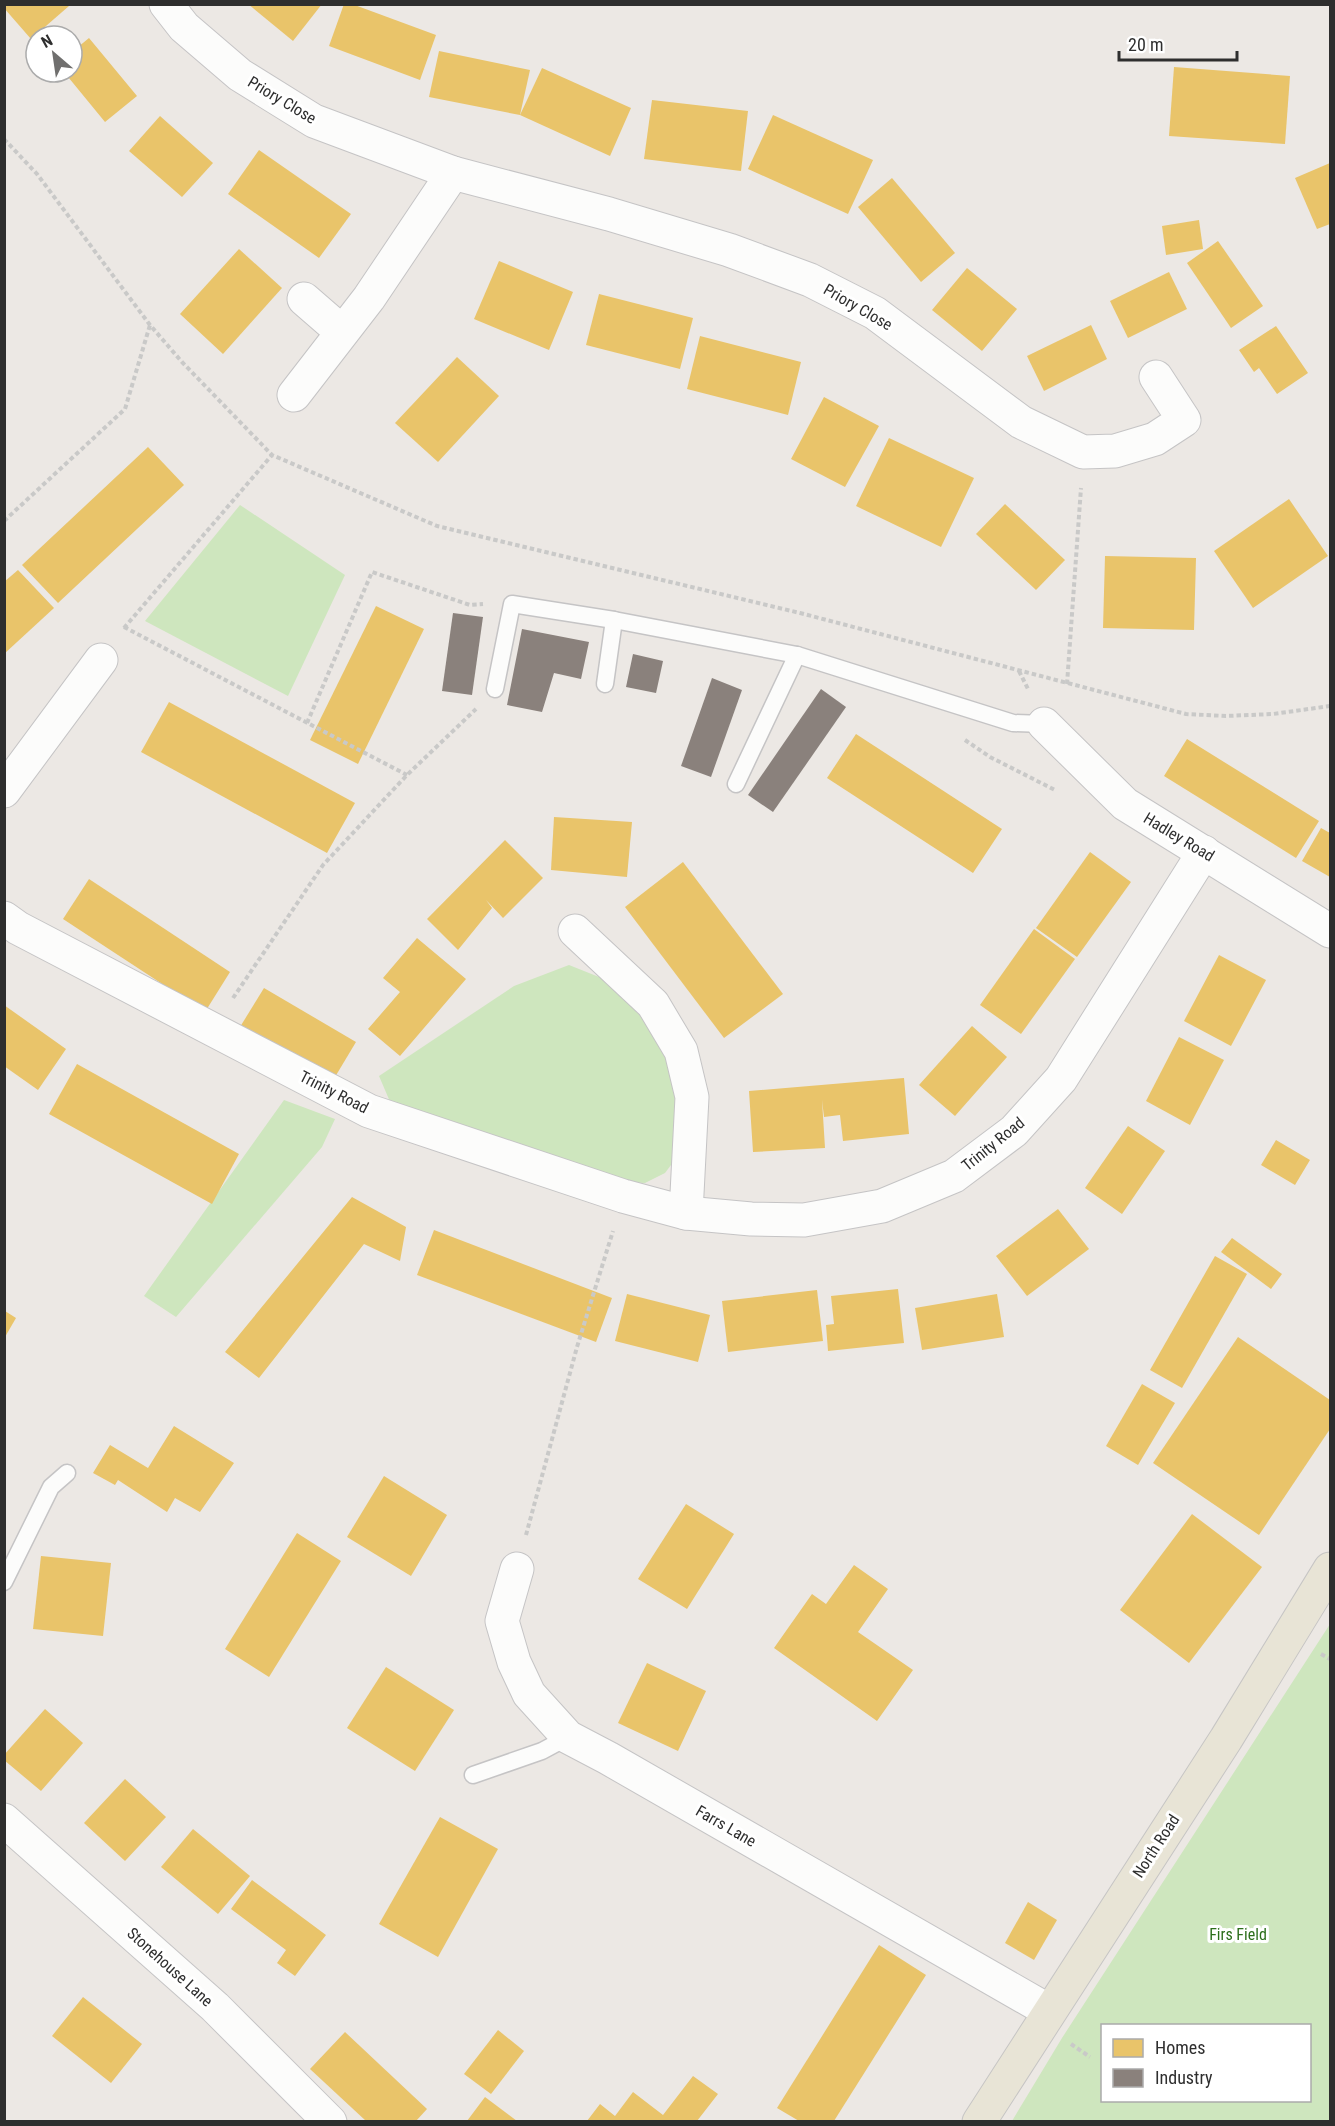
<svg xmlns="http://www.w3.org/2000/svg" width="1335" height="2126" font-family="'Roboto Condensed',sans-serif">
<style>
.grass{fill:#cee6be;fill-rule:evenodd}
.homes{fill:#e9c46a}
.industry{fill:#8a817c}
.lines{fill:none;stroke-linecap:round;stroke-linejoin:round}
.service-casing{stroke:#c5c4c5;stroke-width:19}
.minor-casing{stroke:#c5c4c5;stroke-width:35}
.primary-casing{stroke:#c6c5c4;stroke-width:35}
.path{stroke:#c9c9c8;stroke-width:4;stroke-dasharray:4.5 3;stroke-linecap:butt}
.service{stroke:#fcfcfb;stroke-width:16}
.minor{stroke:#fcfcfb;stroke-width:33}
.primary{stroke:#e8e4d6;stroke-width:33}
.labels{text-anchor:middle;dominant-baseline:central;stroke-width:6;stroke-linejoin:round;paint-order:stroke}
.street-label{font-size:16px;fill:#2e2e2e;stroke:#fff}
.park-label{font-size:16px;fill:#2c6e1b;stroke:#fff}
</style>
<rect width="100%" height="100%" fill="#ece8e4"/>
<g class="grass">
<polygon points="240,505 345,575 288,696 145,621"/>
<polygon points="569,965 604,979 647,1016 681,1084 677,1157 665,1173 645,1183 608,1181 391,1104 379,1076 514,986"/>
<polygon points="284,1100 335,1119 322,1147 176,1317 144,1296"/>
<path d="M1330 1624V2121H1012L1062 2038ZM1102 2026H1310V2100H1102Z"/>
</g>
<g class="homes">
<polygon points="4,4 67,4 69,6 31,39 4,8"/>
<polygon points="248,4 322,4 293,41"/>
<polygon points="344,4 352,4 436,35 420,80 329,46"/>
<polygon points="89,38 137,96 105,122 64,72 72,72 72,52"/>
<polygon points="439,51 530,70 520,115 429,97"/>
<polygon points="1174,67 1290,76 1285,144 1169,136"/>
<polygon points="542,68 631,108 610,156 520,115"/>
<polygon points="652,100 748,111 741,171 644,159"/>
<polygon points="773,115 873,160 848,214 748,169"/>
<polygon points="160,116 213,163 182,197 129,151"/>
<polygon points="259,150 351,214 319,258 228,194"/>
<polygon points="1330,163 1330,224 1317,229 1295,178"/>
<polygon points="892,178 955,253 921,282 858,207"/>
<polygon points="1199,220 1203,249 1166,255 1162,226"/>
<polygon points="1218,241 1263,306 1231,328 1187,263"/>
<polygon points="239,249 282,288 223,354 180,314"/>
<polygon points="499,261 573,292 549,350 474,319"/>
<polygon points="967,268 1017,309 982,351 932,310"/>
<polygon points="1169,272 1187,309 1128,338 1110,301"/>
<polygon points="599,294 693,318 680,369 586,345"/>
<polygon points="1091,325 1107,359 1044,391 1027,356"/>
<polygon points="1276,326 1308,373 1277,394 1259,368 1254,372 1239,350"/>
<polygon points="700,336 801,362 788,415 687,389"/>
<polygon points="457,357 499,396 438,462 395,423"/>
<polygon points="824,397 879,426 845,487 791,459"/>
<polygon points="889,438 974,478 941,547 856,506"/>
<polygon points="148,447 184,485 58,603 22,565"/>
<polygon points="1289,499 1328,556 1253,608 1214,551"/>
<polygon points="1005,504 1065,560 1036,590 976,534"/>
<polygon points="1105,556 1196,558 1194,630 1103,628"/>
<polygon points="18,570 54,608 4,654 4,582"/>
<polygon points="376,606 424,629 358,764 310,740"/>
<polygon points="169,702 355,803 327,853 141,752"/>
<polygon points="856,734 1002,829 973,873 827,778"/>
<polygon points="1187,739 1319,821 1296,858 1164,776"/>
<polygon points="554,817 632,822 627,877 551,870"/>
<polygon points="1321,828 1330,833 1330,877 1302,861"/>
<polygon points="505,840 543,878 503,918 486,900 492,908 458,950 427,919"/>
<polygon points="1090,852 1131,882 1077,957 1036,928"/>
<polygon points="683,862 783,994 724,1038 625,907"/>
<polygon points="89,879 230,972 205,1012 63,919"/>
<polygon points="1034,929 1075,959 1021,1034 980,1005"/>
<polygon points="417,938 466,979 400,1056 368,1029 400,992 383,978"/>
<polygon points="1219,955 1266,980 1231,1046 1184,1021"/>
<polygon points="264,988 356,1042 332,1082 240,1027"/>
<polygon points="4,1005 66,1049 38,1090 4,1066"/>
<polygon points="972,1026 1007,1057 955,1116 919,1085"/>
<polygon points="1179,1037 1224,1060 1190,1125 1146,1101"/>
<polygon points="77,1064 239,1154 212,1204 49,1114"/>
<polygon points="904,1078 909,1134 843,1141 840,1115 824,1117 822,1100 825,1148 753,1152 749,1091"/>
<polygon points="1128,1126 1165,1151 1122,1214 1085,1188"/>
<polygon points="1276,1140 1310,1160 1295,1185 1261,1165"/>
<polygon points="352,1197 406,1227 400,1261 364,1244 259,1378 225,1352"/>
<polygon points="1058,1209 1089,1249 1027,1296 996,1256"/>
<polygon points="434,1230 612,1298 596,1342 417,1275"/>
<polygon points="1232,1238 1282,1274 1271,1289 1221,1252"/>
<polygon points="1215,1256 1247,1274 1182,1388 1150,1370"/>
<polygon points="898,1289 904,1343 828,1351 826,1325 834,1324 831,1296"/>
<polygon points="817,1290 823,1341 728,1352 722,1301"/>
<polygon points="627,1294 710,1315 698,1362 615,1341"/>
<polygon points="997,1294 1004,1337 922,1350 915,1308"/>
<polygon points="5,1311 16,1318 5,1337"/>
<polygon points="1238,1337 1330,1400 1330,1429 1259,1535 1153,1463"/>
<polygon points="1142,1384 1175,1403 1138,1465 1106,1446"/>
<polygon points="174,1426 234,1463 200,1512 175,1498 167,1512 118,1480 115,1485 93,1473 110,1445 148,1468"/>
<polygon points="384,1476 447,1515 411,1576 347,1537"/>
<polygon points="686,1504 734,1534 687,1609 638,1579"/>
<polygon points="1192,1514 1262,1567 1189,1663 1120,1610"/>
<polygon points="297,1533 341,1561 269,1677 225,1649"/>
<polygon points="41,1556 111,1563 103,1636 33,1629"/>
<polygon points="854,1565 888,1589 858,1632 913,1670 877,1721 774,1648 812,1594 826,1604"/>
<polygon points="647,1663 706,1691 678,1751 618,1723"/>
<polygon points="386,1667 454,1710 415,1771 347,1728"/>
<polygon points="45,1709 83,1743 41,1791 4,1760 4,1755"/>
<polygon points="125,1779 166,1817 125,1861 84,1823"/>
<polygon points="440,1817 498,1849 438,1957 379,1924"/>
<polygon points="193,1829 250,1876 218,1914 161,1867"/>
<polygon points="252,1880 326,1935 295,1976 277,1963 286,1950 231,1909"/>
<polygon points="1028,1902 1057,1920 1034,1960 1005,1943"/>
<polygon points="879,1945 926,1975 834,2121 799,2121 777,2108"/>
<polygon points="83,1997 142,2044 111,2083 52,2036"/>
<polygon points="498,2030 524,2051 491,2094 464,2074"/>
<polygon points="345,2032 427,2109 416,2121 366,2121 310,2069"/>
<polygon points="693,2076 718,2094 697,2121 587,2121 600,2104 615,2116 633,2092 663,2115"/>
<polygon points="485,2097 517,2121 467,2121"/>
</g>
<g class="industry">
<polygon points="453,613 483,617 472,695 442,691"/>
<polygon points="522,629 589,642 581,679 554,673 542,712 507,705"/>
<polygon points="633,654 663,661 656,693 626,687"/>
<polygon points="712,678 742,690 711,777 681,766"/>
<polygon points="821,689 846,707 773,812 748,795"/>
</g>
<g class="lines">
<defs>
<g id="service">
<polyline points="605,684 614,620"/>
<polyline points="495,689 512,604 614,620 797,655 1013,723 1044,724"/>
<polyline points="736,784 797,655"/>
<polyline points="4,1582 51,1487 67,1473"/>
<polyline points="473,1775 542,1751 568,1737"/>
</g>
<g id="minor">
<polyline points="166,4 184,27 240,75 314,121 453,173 609,214 729,250 810,280 875,313 1021,422 1083,452 1115,451 1155,439 1184,420 1156,377"/>
<polyline points="304,299 342,332"/>
<polyline points="294,395 369,298 453,173"/>
<polyline points="1044,724 1125,804 1330,931"/>
<polyline points="4,791 101,660"/>
<polyline points="4,918 18,928 369,1111 623,1196 686,1213 751,1219 804,1220 882,1206 954,1176 1014,1131 1061,1079 1204,852"/>
<polyline points="575,931 653,1004 681,1051 692,1097 686,1213"/>
<polyline points="517,1569 502,1621 514,1662 529,1694 568,1737 608,1758 1049,2011"/>
<polyline points="4,1820 215,2007 330,2122"/>
</g>
<polyline id="primary" points="979,2122 1226,1739 1330,1569"/>
</defs>
<use href="#service" class="service-casing"/>
<use href="#minor" class="minor-casing"/>
<use href="#primary" class="primary-casing"/>
<g class="path">
<polyline points="4,139 37,174 150,325 182,362 272,455 437,526 800,613 1186,714 1226,716 1273,714 1330,706"/>
<polyline points="4,521 125,409 150,325"/>
<polyline points="124,627 407,775"/>
<polyline points="124,628 272,455"/>
<polyline points="1019,671 1029,691"/>
<polyline points="1067,684 1081,488"/>
<polyline points="307,723 372,572 470,605 483,604"/>
<polyline points="965,740 990,757 1055,790"/>
<polyline points="233,998 323,865 407,775 476,709"/>
<polyline points="526,1535 577,1347 613,1231"/>
<polyline points="1321,1654 1330,1659"/>
<polyline points="1071,2044 1090,2057"/>
</g>
<use href="#service" class="service"/>
<use href="#minor" class="minor"/>
<use href="#primary" class="primary"/>
</g>
<g class="labels">
<g class="street-label">
<text transform="translate(282 100) rotate(31)">Priory Close</text>
<text transform="translate(858 307) rotate(30)">Priory Close</text>
<text transform="translate(1179 837) rotate(31)">Hadley Road</text>
<text transform="translate(334 1092) rotate(27)">Trinity Road</text>
<text transform="translate(993 1144) rotate(-39)">Trinity Road</text>
<text transform="translate(726 1826) rotate(30)">Farrs Lane</text>
<text transform="translate(1156 1846) rotate(-57)">North Road</text>
<text transform="translate(170 1967) rotate(42)">Stonehouse Lane</text>
</g>
<g class="park-label">
<text x="1238" y="1934">Firs Field</text>
</g>
</g>
<rect width="1335" height="2126" fill="none" stroke="#2e2e2e" stroke-width="12"/>
<rect x="1101" y="2024" width="210" height="78" fill="#ffffff" stroke="#ababab" stroke-width="1.5"/>
<rect x="1113" y="2039" width="30" height="18" fill="#e9c46a" stroke="#ababab" stroke-width="1.5"/>
<text x="1155" y="2054" font-size="18" fill="#2e2e2e">Homes</text>
<rect x="1113" y="2069" width="30" height="18" fill="#8a817c" stroke="#ababab" stroke-width="1.5"/>
<text x="1155" y="2084" font-size="18" fill="#2e2e2e">Industry</text>
<g transform="translate(54 54) rotate(331)"><circle r="28" fill="#ffffff" stroke="#ababab" stroke-width="1.5"/>
<path d="M0-4.5L10 22L0 15L-10 22Z" fill="#706f6e"/>
<text y="-9" font-size="16" font-weight="bold" text-anchor="middle" fill="#2e2e2e">N</text>
</g>
<path d="M1119 51v9h118v-9" fill="none" stroke="#2e2e2e" stroke-width="3"/>
<text x="1128" y="51" font-size="18" fill="#2e2e2e" stroke="#ffffff" stroke-width="4.5" paint-order="stroke">20 m</text>
</svg>
